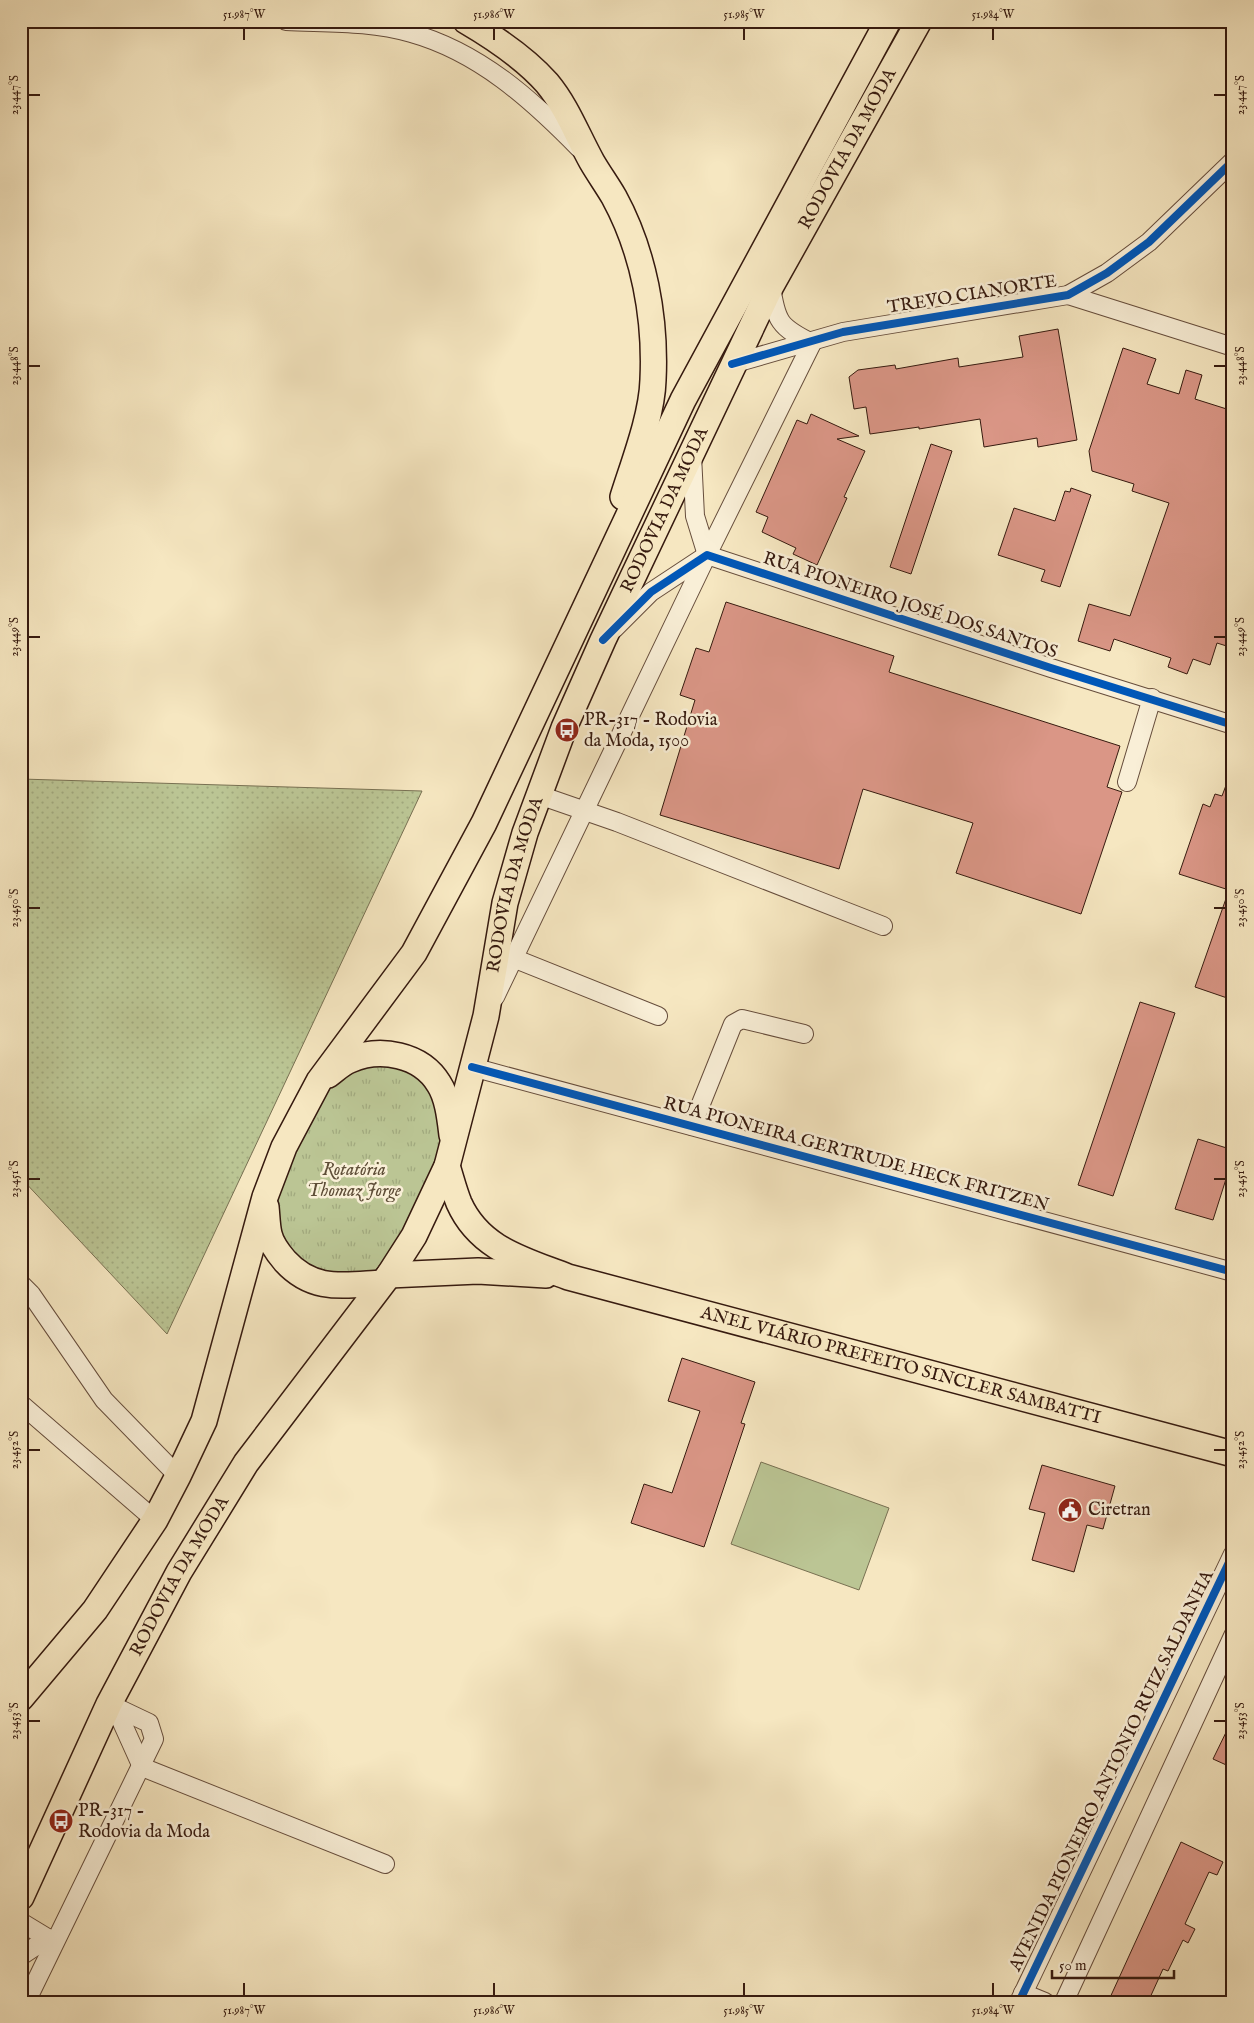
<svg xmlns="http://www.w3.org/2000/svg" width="1254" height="2023" font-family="'IM FELL English',serif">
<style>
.grass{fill:url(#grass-dots);stroke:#787052}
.park{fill:url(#park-tufts);stroke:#787052}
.pitch{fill:#bbc594;stroke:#787052}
.building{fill:#da9686;stroke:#361a0f}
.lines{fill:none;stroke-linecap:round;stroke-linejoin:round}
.minor-casing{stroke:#664d3c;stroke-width:20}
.highway-casing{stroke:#361a0f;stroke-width:28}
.minor{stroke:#f9efd7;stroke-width:18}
.highway{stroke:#f6e7c1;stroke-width:25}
.cycleway-casing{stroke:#f9efd7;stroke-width:11}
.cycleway{stroke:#0057b8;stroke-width:8}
.ticks{fill:none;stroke:#361a0f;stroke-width:2}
.labels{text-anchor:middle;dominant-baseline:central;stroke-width:5;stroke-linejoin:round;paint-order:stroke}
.street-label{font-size:18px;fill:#361a0f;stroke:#f9efd7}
.poi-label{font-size:18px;fill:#361a0f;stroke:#f9efd7;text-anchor:start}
.park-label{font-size:18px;font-style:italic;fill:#5e4d37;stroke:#f9efd7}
.neatline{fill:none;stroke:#361a0f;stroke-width:2}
.ticks-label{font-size:12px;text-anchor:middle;fill:#361a0f}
</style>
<defs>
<pattern id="grass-dots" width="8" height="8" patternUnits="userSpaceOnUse" patternTransform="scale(1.25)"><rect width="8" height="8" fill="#bbc594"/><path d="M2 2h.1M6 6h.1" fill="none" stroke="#a1a97e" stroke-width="1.8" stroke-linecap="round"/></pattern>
<pattern id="park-tufts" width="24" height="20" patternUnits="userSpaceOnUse" patternTransform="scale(1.25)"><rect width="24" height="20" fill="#bbc594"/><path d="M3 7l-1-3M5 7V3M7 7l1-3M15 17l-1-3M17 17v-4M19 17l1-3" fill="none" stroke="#a1a97e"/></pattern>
</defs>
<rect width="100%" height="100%" fill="#f6e7c1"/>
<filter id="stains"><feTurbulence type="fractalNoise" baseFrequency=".004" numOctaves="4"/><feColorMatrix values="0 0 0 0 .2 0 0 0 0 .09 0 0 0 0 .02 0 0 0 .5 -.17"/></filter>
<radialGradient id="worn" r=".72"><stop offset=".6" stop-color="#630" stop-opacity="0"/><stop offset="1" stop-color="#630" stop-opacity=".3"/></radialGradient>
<polygon class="grass" points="21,779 422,791 167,1334 21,1178"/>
<polygon class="park" points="349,1060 422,1066 452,1145 389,1275 326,1285 269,1236 284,1147"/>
<polygon class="pitch" points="761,1462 889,1508 859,1590 731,1544"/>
<g class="building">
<polygon points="1058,329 1077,440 1038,447 1037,438 984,447 980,419 919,429 919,427 870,434 866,407 854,409 849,377 858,370 895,365 896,369 958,358 959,367 1023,357 1019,336"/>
<polygon points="1123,348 1156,359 1147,384 1179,394 1186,370 1202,375 1195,399 1233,411 1233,648 1217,643 1210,665 1193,659 1187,674 1168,667 1171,658 1114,639 1110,651 1078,641 1089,604 1130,616 1169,503 1132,491 1134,484 1092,471 1089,451"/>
<polygon points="811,414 859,436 837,439 865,451 844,497 847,498 817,565 793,554 796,548 762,532 768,517 756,512 797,420 807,424"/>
<polygon points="931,444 952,451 911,574 890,567"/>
<polygon points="1071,488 1091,495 1060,587 1041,581 1045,570 998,555 1014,508 1055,521 1065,491 1070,492"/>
<polygon points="726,602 894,656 889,672 1120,746 1107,787 1122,792 1081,914 956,873 973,823 863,789 839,869 660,815 695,700 680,695 696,648 709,652"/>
<polygon points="1231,772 1233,772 1233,1000 1195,987 1229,890 1179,874 1203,804 1210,807 1215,794 1222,796"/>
<polygon points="1140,1002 1175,1013 1113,1196 1078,1185"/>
<polygon points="1198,1139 1233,1150 1233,1157 1213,1220 1175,1209"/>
<polygon points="682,1358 755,1382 741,1423 745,1424 704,1547 631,1523 644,1484 672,1493 700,1411 668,1401"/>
<polygon points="1042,1465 1115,1486 1103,1529 1087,1525 1074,1572 1032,1560 1045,1513 1029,1509"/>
<polygon points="1233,1718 1233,1768 1213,1759"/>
<polygon points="1181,1842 1223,1862 1217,1875 1209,1872 1185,1924 1195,1929 1188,1943 1183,1940 1168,1971 1163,1969 1148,2002 1108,2002"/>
</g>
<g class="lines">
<defs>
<g id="minor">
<path d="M286 21C327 23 371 21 411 33 479 52 531 99 579 148"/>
<path d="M771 286C776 321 779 327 812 343"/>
<polyline points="1068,295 1233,347"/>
<polyline points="732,364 843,332 1068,295 1107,273 1149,242 1233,161"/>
<polyline points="692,455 695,516 707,555"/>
<polyline points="614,629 651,592 707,555 1051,668 1233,725"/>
<polyline points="1127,782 1152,698"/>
<polyline points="539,795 617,822 883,926"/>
<polyline points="503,954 658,1016"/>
<polyline points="495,997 707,555 812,343"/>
<polyline points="472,1067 1233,1272"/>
<polyline points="692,1126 733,1024 742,1019 804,1034"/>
<polyline points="21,1284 31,1294 104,1400 178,1476"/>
<polyline points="21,1404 155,1520"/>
<polyline points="115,1707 142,1767 385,1864"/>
<polyline points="21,1922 54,1942"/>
<polyline points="21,1956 48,1938"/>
<polyline points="1023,1993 1045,2002"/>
<polyline points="26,2002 154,1739 149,1723 109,1704"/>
<polyline points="1019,2002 1233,1554"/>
<polyline points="1064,2002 1233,1636"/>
</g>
<g id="highway">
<path d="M466 21C495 38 525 58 547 83 567 107 577 135 592 162 599 174 607 185 614 197 644 252 656 318 653 380 652 416 634 462 623 497"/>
<path d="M328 1075C335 1070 342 1063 350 1060 380 1047 421 1054 439 1084 448 1098 450 1119 452 1135"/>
<path id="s1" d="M447 1166C451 1178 454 1191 459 1203 480 1250 525 1260 568 1277L1233 1454"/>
<path d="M266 1207C267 1216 267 1226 269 1234 271 1243 279 1254 285 1261 313 1292 343 1285 382 1283"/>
<polyline points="389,1275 478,1271 546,1275"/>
<polyline points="21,1698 95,1610 155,1520 178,1476 204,1421 265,1197 284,1147 319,1081 414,953 484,823 683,400 888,21"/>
<path id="s2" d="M21 1897 109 1704 179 1572 246 1463 389 1275 414 1236 447 1166 486 1016 505 903 525 833 564 728 603 640 771 286 919 21"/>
</g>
</defs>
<use href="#minor" class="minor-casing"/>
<use href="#highway" class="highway-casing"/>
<use href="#minor" class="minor"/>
<use href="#highway" class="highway"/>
<defs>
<g id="cycleway">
<polyline points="732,364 843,332 1068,295 1107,273 1149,242 1233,161"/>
<polyline points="603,640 651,592 707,555 1051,668 1233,725"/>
<polyline points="472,1067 1233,1272"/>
<polyline points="1019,2002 1233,1554"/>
</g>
</defs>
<use href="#cycleway" class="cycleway-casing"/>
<use href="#cycleway" class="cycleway"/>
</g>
<path class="ticks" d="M244 28V40M494 28V40M744 28V40M993 28V40M28 95H40M1214 95H1226M28 366H40M1214 366H1226M28 637H40M1214 637H1226M28 908H40M1214 908H1226M28 1179H40M1214 1179H1226M28 1450H40M1214 1450H1226M28 1721H40M1214 1721H1226M244 1983V1996M494 1983V1996M744 1983V1996M993 1983V1996"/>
<defs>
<symbol id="bus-disc" viewBox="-11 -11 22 22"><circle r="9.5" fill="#8f2418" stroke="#f9efd7"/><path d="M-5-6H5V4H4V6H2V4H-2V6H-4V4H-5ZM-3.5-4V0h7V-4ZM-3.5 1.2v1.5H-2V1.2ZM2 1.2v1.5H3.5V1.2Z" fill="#fff"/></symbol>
<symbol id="civic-disc" viewBox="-11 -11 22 22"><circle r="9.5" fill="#8f2418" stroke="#f9efd7"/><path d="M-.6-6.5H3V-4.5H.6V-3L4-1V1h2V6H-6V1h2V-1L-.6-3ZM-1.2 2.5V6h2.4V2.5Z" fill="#fff"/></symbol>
</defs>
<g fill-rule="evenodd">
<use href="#bus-disc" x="553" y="716" width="28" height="28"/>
<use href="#civic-disc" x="1056" y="1496" width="28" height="28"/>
<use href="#bus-disc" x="47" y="1807" width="28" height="28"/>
</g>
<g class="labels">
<g class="street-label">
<text stroke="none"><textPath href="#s2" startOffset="1949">RODOVIA DA MODA</textPath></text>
<text transform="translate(972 295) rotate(-9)">TREVO CIANORTE</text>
<text stroke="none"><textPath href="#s2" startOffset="1544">RODOVIA DA MODA</textPath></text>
<text transform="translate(910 606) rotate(18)">RUA PIONEIRO JOSÉ DOS SANTOS</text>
<text stroke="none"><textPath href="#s2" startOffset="1139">RODOVIA DA MODA</textPath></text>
<text transform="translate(856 1155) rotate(15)">RUA PIONEIRA GERTRUDE HECK FRITZEN</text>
<text stroke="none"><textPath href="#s1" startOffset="519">ANEL VIÁRIO PREFEITO SINCLER SAMBATTI</textPath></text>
<text stroke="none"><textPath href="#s2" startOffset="358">RODOVIA DA MODA</textPath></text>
<text transform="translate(1112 1771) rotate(-64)">AVENIDA PIONEIRO ANTONIO RUIZ SALDANHA</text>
</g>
<g class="poi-label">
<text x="584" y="720">PR-317 - Rodovia<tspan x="584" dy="21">da Moda, 1500</tspan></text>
<text x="1088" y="1510">Ciretran</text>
<text x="78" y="1811">PR-317 -<tspan x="78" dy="21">Rodovia da Moda</tspan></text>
</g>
<g class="park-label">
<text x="354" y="1170">Rotatória<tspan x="354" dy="21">Thomaz Jorge</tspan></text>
</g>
</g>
<rect width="1254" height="2023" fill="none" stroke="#f6e7c1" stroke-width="55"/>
<path d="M1052 1970v8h122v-8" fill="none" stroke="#361a0f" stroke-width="2.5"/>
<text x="1059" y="1970" font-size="15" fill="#361a0f" stroke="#f9efd7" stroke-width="4" paint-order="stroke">50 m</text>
<rect x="28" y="28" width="1198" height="1968" class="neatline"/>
<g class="ticks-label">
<text x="244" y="18">51.987°W</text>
<text x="494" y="18">51.986°W</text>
<text x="744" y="18">51.985°W</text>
<text x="993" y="18">51.984°W</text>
<text transform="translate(14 95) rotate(-90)" y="4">23.447°S</text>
<text transform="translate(1240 95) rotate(-90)" y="4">23.447°S</text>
<text transform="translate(14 366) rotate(-90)" y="4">23.448°S</text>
<text transform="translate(1240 366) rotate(-90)" y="4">23.448°S</text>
<text transform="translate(14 637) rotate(-90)" y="4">23.449°S</text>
<text transform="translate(1240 637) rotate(-90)" y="4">23.449°S</text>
<text transform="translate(14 908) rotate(-90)" y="4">23.450°S</text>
<text transform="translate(1240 908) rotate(-90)" y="4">23.450°S</text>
<text transform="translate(14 1179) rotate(-90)" y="4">23.451°S</text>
<text transform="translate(1240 1179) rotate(-90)" y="4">23.451°S</text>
<text transform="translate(14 1450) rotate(-90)" y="4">23.452°S</text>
<text transform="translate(1240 1450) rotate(-90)" y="4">23.452°S</text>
<text transform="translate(14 1721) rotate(-90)" y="4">23.453°S</text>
<text transform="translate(1240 1721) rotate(-90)" y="4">23.453°S</text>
<text x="244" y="2014">51.987°W</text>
<text x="494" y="2014">51.986°W</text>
<text x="744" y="2014">51.985°W</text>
<text x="993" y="2014">51.984°W</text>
</g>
<rect width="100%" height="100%" filter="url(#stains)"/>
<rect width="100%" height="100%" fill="url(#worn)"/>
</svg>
